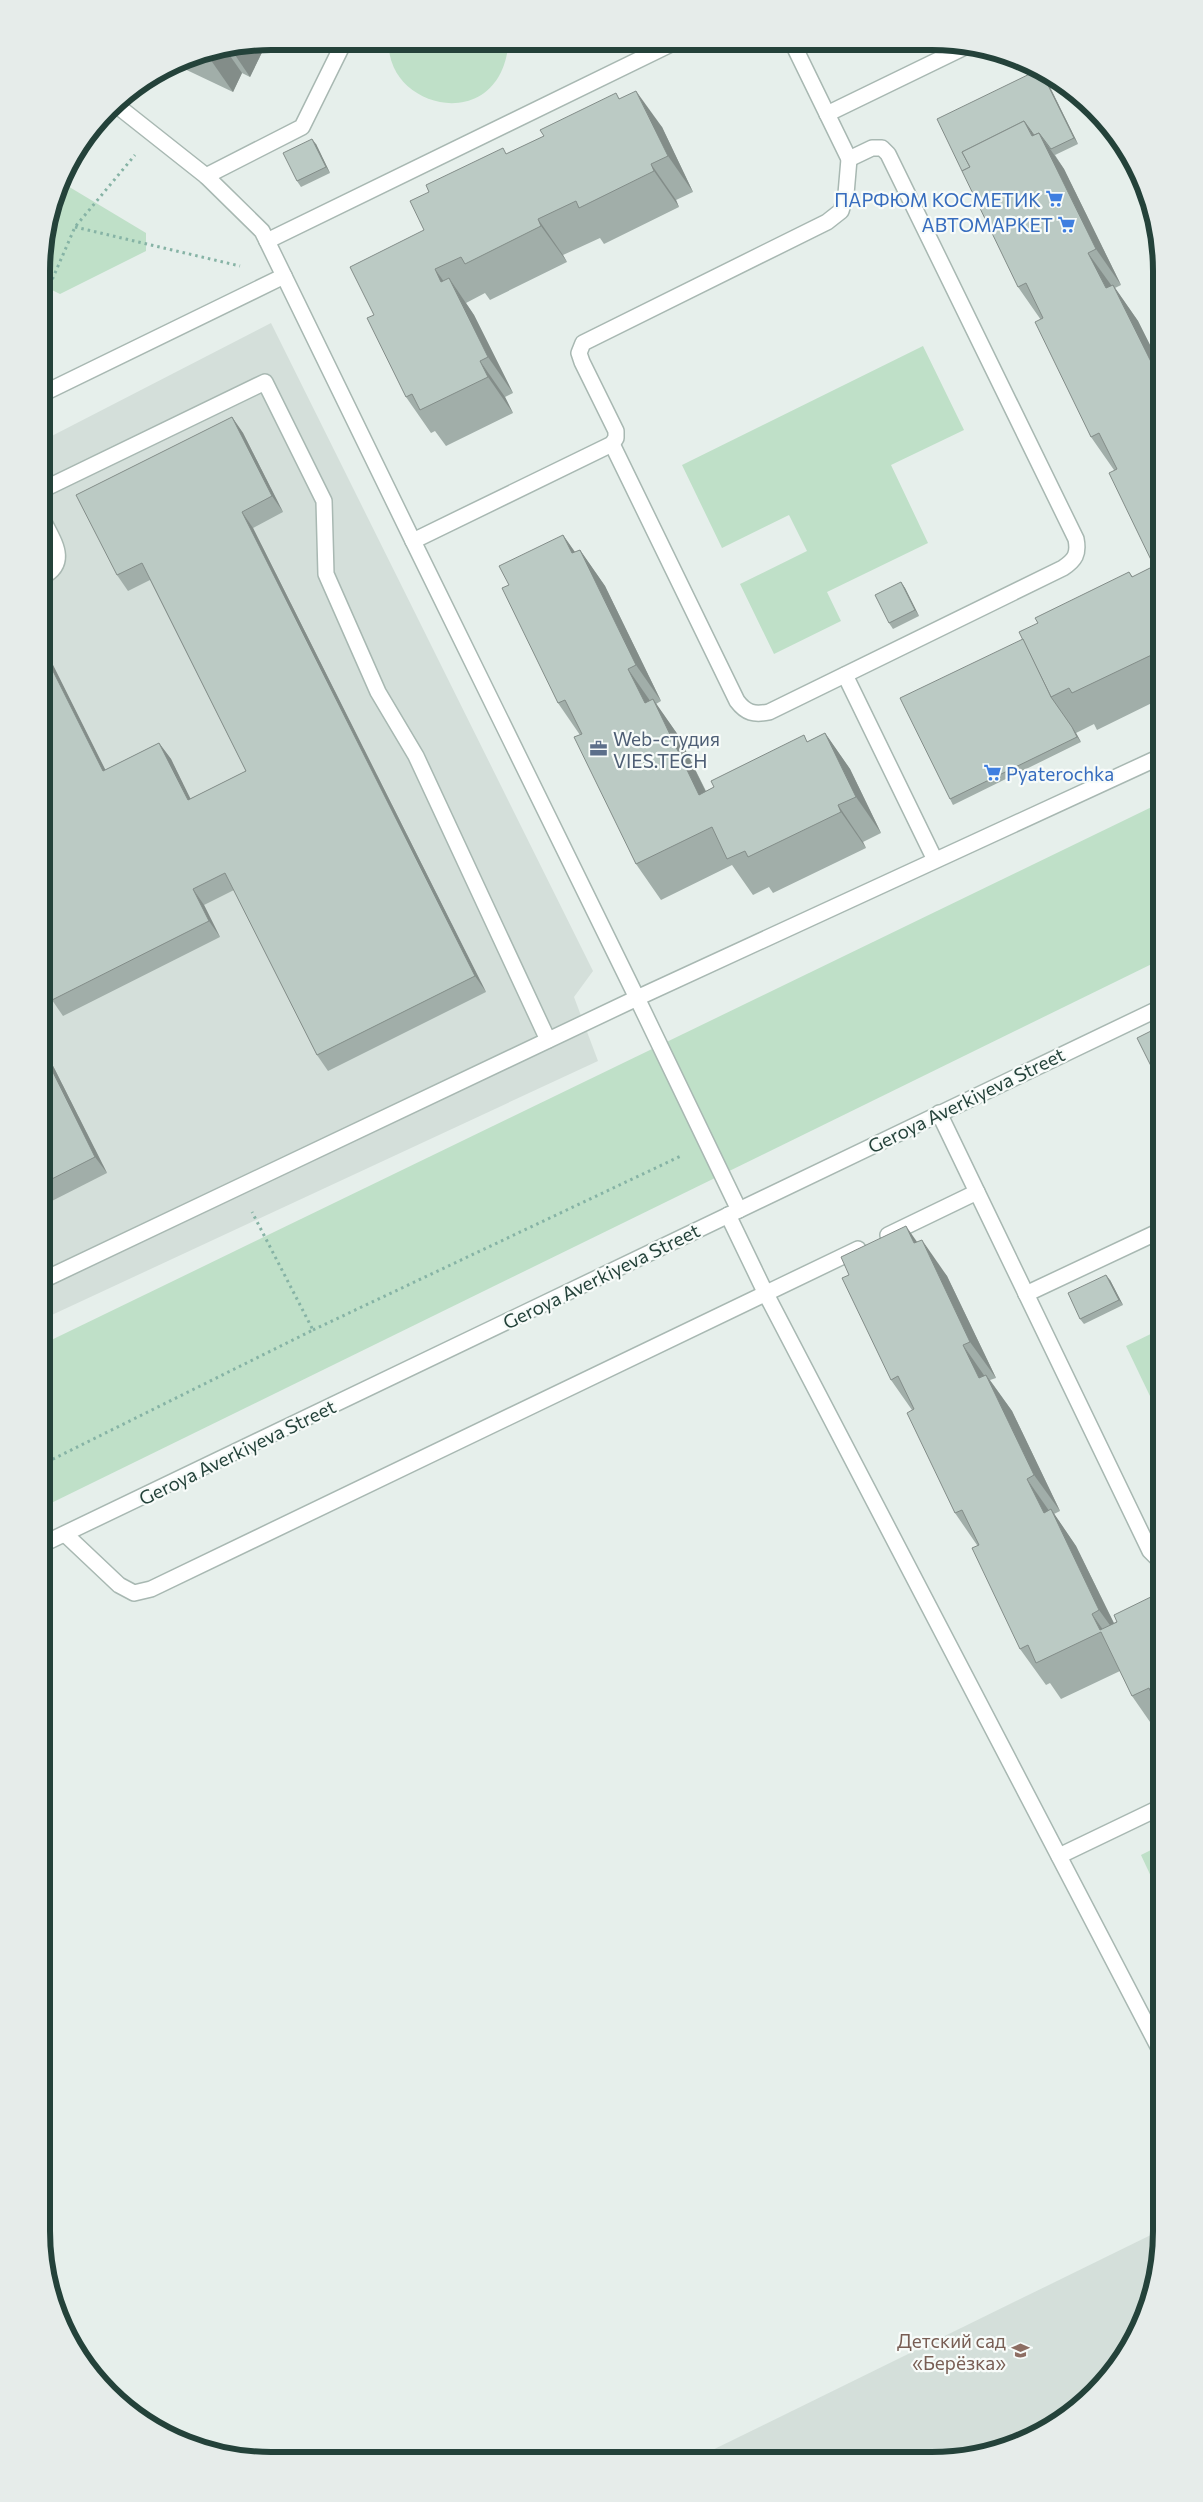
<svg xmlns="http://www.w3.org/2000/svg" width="1203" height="2502" font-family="Commissioner,sans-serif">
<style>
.built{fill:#d4dfda}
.green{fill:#bfe0c8}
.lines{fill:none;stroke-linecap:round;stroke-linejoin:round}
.lane-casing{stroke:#a8b8b2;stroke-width:18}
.street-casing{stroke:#a8b8b2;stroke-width:18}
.path{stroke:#86b3a5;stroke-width:3;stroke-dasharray:2.5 4;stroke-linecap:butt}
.lane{stroke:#fff;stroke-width:15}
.street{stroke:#fff;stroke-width:15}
.wall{fill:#a1aea9}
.shaded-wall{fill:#838d89}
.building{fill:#bbcac4;stroke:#838d89}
.labels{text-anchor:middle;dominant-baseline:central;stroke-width:4.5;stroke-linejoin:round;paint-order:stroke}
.shop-label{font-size:19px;fill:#366cbe;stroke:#f7fbf9;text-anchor:end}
.service-label{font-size:19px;fill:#4e5e75;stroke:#f7fbf9;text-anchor:start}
.street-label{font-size:19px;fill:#24423a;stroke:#f7fbf9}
.education-label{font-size:19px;fill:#785e54;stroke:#f7fbf9;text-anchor:end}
.rim{fill:none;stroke:#24423a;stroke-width:6}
</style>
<rect width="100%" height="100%" fill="#e6efeb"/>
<g class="built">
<polygon points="271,323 593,971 574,997 598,1061 41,1320 42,441"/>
<polygon points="1161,2230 1161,2247 1144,2319 1105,2382 1060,2422 992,2453 932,2461 694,2459"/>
</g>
<g class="green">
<path d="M389 42 509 43C507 55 505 65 499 76 469 128 386 99 389 42Z"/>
<polygon points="61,182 146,233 146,251 60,294 42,285 42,255"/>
<polygon points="923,346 964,430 891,465 928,543 827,592 841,621 774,654 740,584 807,551 789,515 722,548 682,465"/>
<polygon points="1162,802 1162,959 41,1508 41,1345"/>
<polygon points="1161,1329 1161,1419 1126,1346"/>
<polygon points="1161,1845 1161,1898 1141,1855"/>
</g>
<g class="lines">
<defs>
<g id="lane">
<polyline points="671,44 267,241 413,541 612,444 616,438 616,431 582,362 579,353 583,343 827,222 841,211 846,194 849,159 793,44"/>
<polyline points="115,104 206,176 262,231 267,241"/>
<polyline points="827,114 967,46"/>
<polyline points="206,176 302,127 344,42"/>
<polyline points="42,394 284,276"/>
<path d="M612 444 737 701C746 713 754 715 769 712L1063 568C1075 560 1079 554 1076 539L888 154 882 148H872L849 159"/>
<polyline points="42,490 265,382 324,501 326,574 378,692 416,756 548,1040"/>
<polyline points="413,541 637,998 1162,756"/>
<path d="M42 577C71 562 52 540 42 518"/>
<polyline points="845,675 935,860"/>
<polyline points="939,1113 977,1192"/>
<polyline points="728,1215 766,1294 1161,2052"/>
<polyline points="888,1235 977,1192 1150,1551 1161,1562"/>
<polyline points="41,1281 637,998 739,1210"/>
<polyline points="1026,1294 1162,1230"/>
<polyline points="65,1534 119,1585 134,1593 151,1589 858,1249"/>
<polyline points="1059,1856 1161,1807"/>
</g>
<polyline id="street" points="41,1545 1162,1007"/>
</defs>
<use href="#lane" class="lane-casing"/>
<use href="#street" class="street-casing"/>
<g class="path">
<polyline points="75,227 240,266"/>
<polyline points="42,303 75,227 135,155"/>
<polyline points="313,1330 683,1155"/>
<polyline points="41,1465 313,1330 252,1212"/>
</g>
<use href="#lane" class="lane"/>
<use href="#street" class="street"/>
</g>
<g class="wall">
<polygon points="267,42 250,77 242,73 233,92 174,64 183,59"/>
<polygon points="1044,75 1078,144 1055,155 1064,169 1121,285 1115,288 1138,321 1162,369 1162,698 1097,730 1094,724 1076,733 1081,742 953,805 950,799 1023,639 1038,623 1129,572 1133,577 1154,566 1114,470 1091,437 1041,320 1018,287"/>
<polygon points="620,99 662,127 693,192 676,200 679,207 604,244 600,238 563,255 567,262 490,300 485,293 466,303 474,315 513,393 505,397 513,413 446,446 435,431 431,433 406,397 374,315 424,230 507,154"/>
<polygon points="316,144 330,173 301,187 297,181"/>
<polygon points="232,417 243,433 283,512 253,528 486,992 328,1071 317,1055 234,890 204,905 220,937 63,1016 52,1000 43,983 42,984 42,643 105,770 159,743 171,759 190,799 246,771 150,580 128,591 117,575"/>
<polygon points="563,535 575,552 580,550 605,586 661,701 656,704 678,735 706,791 825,733 850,769 881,833 863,842 866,848 773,893 769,887 753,895 732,865 661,900 636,864 580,735 558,703 509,585"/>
<polygon points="901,582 905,588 919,616 893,629 889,623"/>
<polygon points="42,1044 107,1173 42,1206"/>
<polygon points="917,1242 947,1276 996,1378 990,1380 1012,1411 1060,1511 1054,1514 1076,1546 1114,1623 1161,1592 1161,1730 1157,1732 1132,1696 1120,1671 1061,1699 1050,1683 1046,1685 1020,1649 977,1545 955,1513 912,1410 891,1380"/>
<polygon points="1110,1280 1123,1305 1084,1324 1080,1319"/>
</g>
<g class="shaded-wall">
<polygon points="267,42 250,77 231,49"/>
<polygon points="226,50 242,73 233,92 208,56 209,53"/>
<polygon points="1040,69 1044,75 1078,144 1074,138"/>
<polygon points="636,91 662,127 693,192 668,156"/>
<polygon points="1024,121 1050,157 1032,136"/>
<polygon points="1039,133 1064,169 1121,285 1096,249"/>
<polygon points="312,139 316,144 330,173 326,167"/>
<polygon points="651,164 676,200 679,207 654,171"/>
<polygon points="538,219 563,255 567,262 541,226"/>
<polygon points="1088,253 1114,289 1106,288"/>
<polygon points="435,269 461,306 441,282"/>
<polygon points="449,278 474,315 513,393 488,357"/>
<polygon points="1113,285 1138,321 1162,369 1162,384"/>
<polygon points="480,361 505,397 513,413 488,377"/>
<polygon points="232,417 243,433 283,512 272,496"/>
<polygon points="242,512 253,528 486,992 475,976"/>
<polygon points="563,535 588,571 572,553"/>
<polygon points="580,550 605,586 661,701 636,665"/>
<polygon points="901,582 905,588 919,616 915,610"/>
<polygon points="42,643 114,787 103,771 42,649"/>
<polygon points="628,669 653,705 645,703"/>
<polygon points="653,699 678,735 725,831 699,795"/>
<polygon points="1072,727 1076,733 1081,742 1077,737"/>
<polygon points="825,733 850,769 881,833 856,797"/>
<polygon points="159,743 171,759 199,816 188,800"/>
<polygon points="838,805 863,842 866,848 841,812"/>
<polygon points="193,889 204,905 220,937 209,921"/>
<polygon points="42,1044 107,1173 95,1157 42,1050"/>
<polygon points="906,1226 931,1262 914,1243"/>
<polygon points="922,1240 947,1276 996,1378 970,1342"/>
<polygon points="1106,1275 1110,1280 1123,1305 1119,1300"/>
<polygon points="963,1345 988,1381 979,1378"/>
<polygon points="986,1375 1012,1411 1060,1511 1034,1475"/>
<polygon points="1027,1479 1052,1515 1044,1513"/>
<polygon points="1051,1509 1076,1546 1125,1646 1099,1610"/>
<polygon points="1092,1614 1117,1650 1100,1630"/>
</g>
<g class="building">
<polygon points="1040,69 1074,138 1051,149 1039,133 1034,135 1024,121 962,152 970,167 962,171 937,119"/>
<polygon points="636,91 668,156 651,164 654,171 579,208 576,201 538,219 541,226 465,264 461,257 435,269 441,282 449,278 488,357 480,361 488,377 420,410 412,394 406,397 367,318 374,315 350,267 424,230 410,201 429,192 426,185 503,148 506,154 544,136 540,130 616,93 619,99"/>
<polygon points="1024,121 1032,136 1039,133 1096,249 1088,253 1106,288 1113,285 1162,384 1162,650 1072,693 1069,688 1051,697 1019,632 1038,623 1035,618 1129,572 1132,577 1154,566 1109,473 1117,469 1099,433 1091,437 1035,322 1043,318 1026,283 1018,287 962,171 970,167 962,152"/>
<polygon points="312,139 326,167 297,181 283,153"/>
<polygon points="232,417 272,496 242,512 475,976 317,1055 225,873 193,889 209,921 52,1000 42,980 42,649 103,771 159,743 188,800 246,771 142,563 117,575 76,495"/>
<polygon points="563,535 572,553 580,550 636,665 628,669 645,703 653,699 699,795 714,787 711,781 804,735 807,742 825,733 856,797 838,805 841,812 748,857 745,851 727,859 712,827 636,864 574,737 582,734 565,700 558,703 502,588 509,585 499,566"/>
<polygon points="901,582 915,610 889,623 875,595"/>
<polygon points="1023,639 1051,697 1072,727 1077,737 950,799 900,698"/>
<polygon points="1162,1018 1162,1088 1137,1038 1157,1028 1154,1022"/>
<polygon points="42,1050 95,1157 42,1184"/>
<polygon points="906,1226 914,1243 922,1240 970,1342 963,1345 979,1378 986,1375 1034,1475 1027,1479 1044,1513 1051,1509 1099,1610 1092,1614 1100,1630 1117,1622 1114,1615 1161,1592 1161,1690 1152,1695 1149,1688 1132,1696 1101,1632 1036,1663 1028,1645 1020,1649 972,1548 979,1545 962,1510 955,1513 907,1413 914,1409 898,1376 891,1380 842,1278 849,1275 841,1257"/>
<polygon points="1106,1275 1119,1300 1080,1319 1068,1293"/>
</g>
<defs>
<symbol id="supermarket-bare" viewBox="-9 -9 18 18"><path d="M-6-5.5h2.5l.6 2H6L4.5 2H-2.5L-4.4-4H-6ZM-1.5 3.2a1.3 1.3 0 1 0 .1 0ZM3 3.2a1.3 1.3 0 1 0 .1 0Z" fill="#3f7fe0" stroke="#f7fbf9" stroke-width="2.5" paint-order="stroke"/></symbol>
<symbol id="office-bare" viewBox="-9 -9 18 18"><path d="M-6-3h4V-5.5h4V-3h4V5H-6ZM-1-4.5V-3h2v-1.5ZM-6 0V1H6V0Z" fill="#5c6f8a" stroke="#f7fbf9" stroke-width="2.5" paint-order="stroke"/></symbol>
<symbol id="school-bare" viewBox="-9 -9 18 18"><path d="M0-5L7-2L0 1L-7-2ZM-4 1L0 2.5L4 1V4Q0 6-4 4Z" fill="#8d6e63" stroke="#f7fbf9" stroke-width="2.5" paint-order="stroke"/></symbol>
</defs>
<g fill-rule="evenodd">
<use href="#supermarket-bare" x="1042" y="186" width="25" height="25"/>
<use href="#supermarket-bare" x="1054" y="212" width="25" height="25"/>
<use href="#office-bare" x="586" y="736" width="25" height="25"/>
<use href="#supermarket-bare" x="980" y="760" width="25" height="25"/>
<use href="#school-bare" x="1008" y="2338" width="25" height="25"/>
</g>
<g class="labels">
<g class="shop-label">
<text x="1041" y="199">ПАРФЮМ КОСМЕТИК</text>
<text x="1053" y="224">АВТОМАРКЕТ</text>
<text x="1006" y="773" text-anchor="start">Pyaterochka</text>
</g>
<g class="service-label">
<text x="613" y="738">Web-студия<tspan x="613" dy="22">VIES.TECH</tspan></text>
</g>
<g class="street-label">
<text transform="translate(966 1100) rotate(-26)">Geroya Averkiyeva Street</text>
<text transform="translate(601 1276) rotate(-26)">Geroya Averkiyeva Street</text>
<text transform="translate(237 1452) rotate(-26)">Geroya Averkiyeva Street</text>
</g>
<g class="education-label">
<text x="1006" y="2340">Детский сад<tspan x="1006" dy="22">«Берёзка»</tspan></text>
</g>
</g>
<path d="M0 0H1203V2502H0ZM271 50H932A221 221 0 0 1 1153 271V2231A221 221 0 0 1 932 2452H271A221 221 0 0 1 50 2231V271A221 221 0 0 1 271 50Z" fill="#e6ecea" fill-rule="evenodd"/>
<path class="rim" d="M271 50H932A221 221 0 0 1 1153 271V2231A221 221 0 0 1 932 2452H271A221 221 0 0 1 50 2231V271A221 221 0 0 1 271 50Z"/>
</svg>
